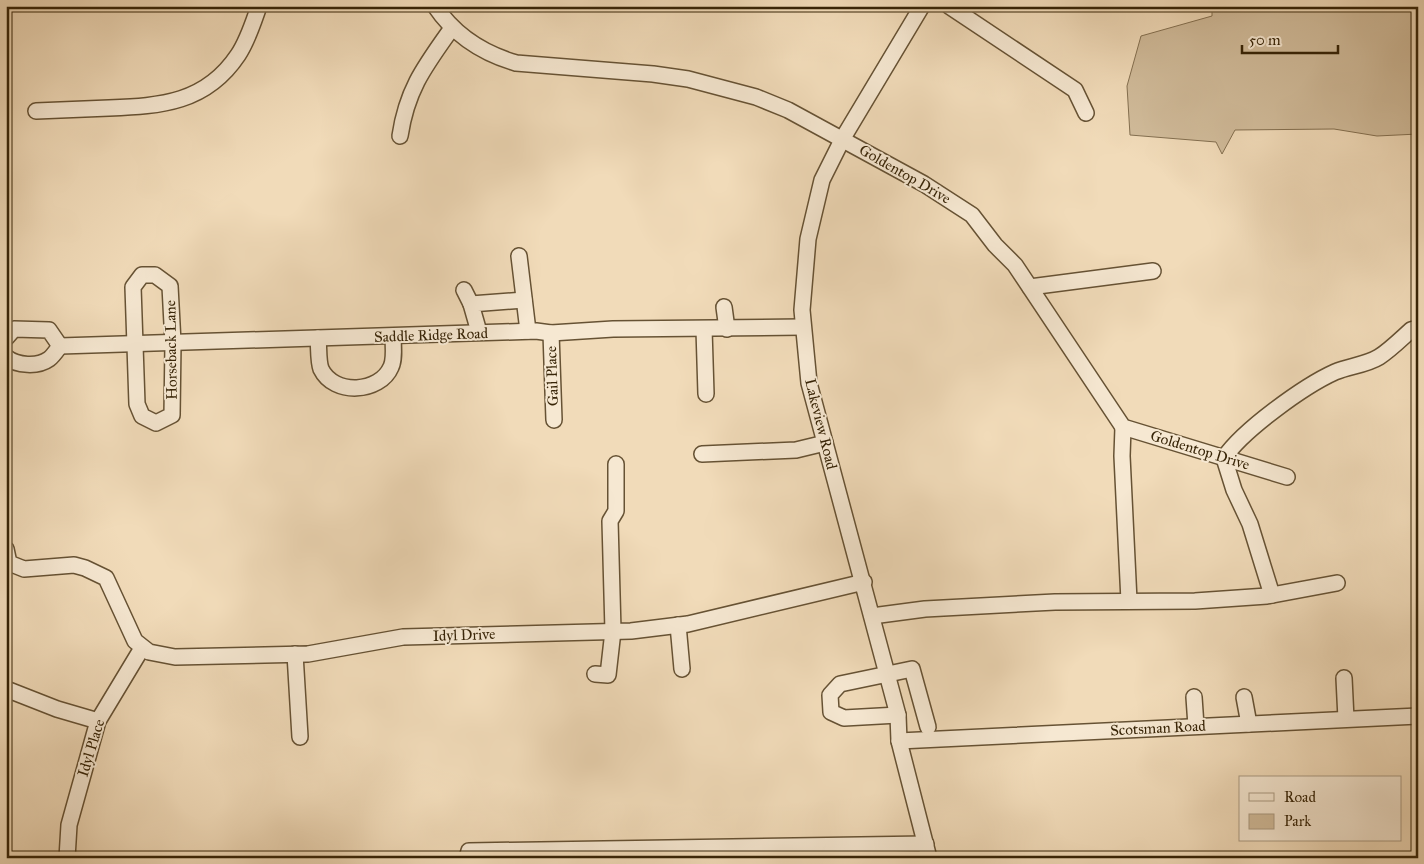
<svg xmlns="http://www.w3.org/2000/svg" width="1424" height="864" font-family="'IM FELL Great Primer',serif">
<style>
.green{fill:#d1bc9b;stroke:#847051}
.lines{fill:none;stroke-linecap:round;stroke-linejoin:round}
.minor-casing{stroke:#665234;stroke-width:18}
.minor{stroke:#f6e8d2;stroke-width:15}
.labels{text-anchor:middle;dominant-baseline:central;stroke-width:4;stroke-linejoin:round;paint-order:stroke}
.street-label{font-size:15px;fill:#372407;stroke:#f6e8d2}
</style>
<rect width="100%" height="100%" fill="#f1dbb9"/>
<filter id="stains"><feTurbulence type="fractalNoise" baseFrequency=".004" numOctaves="4"/><feColorMatrix values="0 0 0 0 .2 0 0 0 0 .09 0 0 0 0 .02 0 0 0 .5 -.17"/></filter>
<radialGradient id="worn" r=".72"><stop offset=".6" stop-color="#630" stop-opacity="0"/><stop offset="1" stop-color="#630" stop-opacity=".3"/></radialGradient>
<polygon class="green" points="1212,6 1418,6 1418,134 1377,136 1334,129 1235,130 1222,154 1216,142 1130,135 1127,86 1141,36 1212,16"/>
<g class="lines">
<defs>
<g id="minor">
<path d="M435 6C455 36 482 53 516 63L653 74 688 79 756 97 788 110 924 184 972 215 995 245 1015 265 1123 427 1287 477"/>
<polyline points="922,6 843,138 822,180 808,239 802,310 809,383 898,715 899,741 929,858"/>
<polyline points="949,6 1075,90 1086,113"/>
<path d="M36 111C61 110 85 109 109 108 161 106 206 103 238 55 248 40 253 23 259 6"/>
<path d="M400 136C407 89 425 66 452 28"/>
<polyline points="519,256 528,331"/>
<polygon points="142,275 155,275 170,286 173,343 172,415 156,423 142,416 137,404 133,287"/>
<polyline points="1030,287 1153,271"/>
<polyline points="464,290 471,304"/>
<polyline points="724,307 727,329"/>
<polyline points="704,329 706,394"/>
<polyline points="479,332 471,304 524,300"/>
<polyline points="551,333 554,420"/>
<polyline points="6,338 14,329 49,330 60,346"/>
<path d="M318 338C319 347 318 361 321 369 334 396 380 393 391 367 395 359 393 345 393 336"/>
<polyline points="60,346 536,331 551,333 613,329 802,327"/>
<path d="M6 357C17 366 38 367 49 359 53 356 57 350 60 346"/>
<polyline points="1123,427 1122,456 1129,601"/>
<polyline points="702,454 796,450 825,443"/>
<polyline points="6,549 9,563 24,569 74,565 85,568 106,578 135,641 149,652 175,657 308,654 403,637 631,631 688,624 864,582"/>
<path d="M1272 595 1250 524 1234 490 1224 458C1243 430 1304 386 1335 372 1349 366 1366 365 1379 357 1390 350 1401 339 1411 330L1418 328"/>
<polyline points="872,616 925,609 1055,602 1195,601 1267,596 1337,583"/>
<polyline points="678,625 682,669"/>
<polyline points="295,654 300,737"/>
<polyline points="595,674 608,675 613,631 610,521 616,511 616,464"/>
<polyline points="1344,678 1346,719"/>
<polyline points="6,689 57,709 98,721"/>
<polyline points="1194,697 1196,726"/>
<polyline points="1244,697 1249,724"/>
<polyline points="898,715 844,718 831,712 830,695 840,684 912,669 928,727"/>
<polyline points="899,741 1418,716"/>
<polyline points="67,858 69,825 98,721 142,648"/>
<polyline points="467,858 469,851 926,844"/>
</g>
</defs>
<use href="#minor" class="minor-casing"/>
<use href="#minor" class="minor"/>
</g>
<g class="labels">
<g class="street-label">
<text transform="translate(905 174) rotate(30)">Goldentop Drive</text>
<text transform="translate(431 335) rotate(-2)">Saddle Ridge Road</text>
<text transform="translate(171 350) rotate(-91)">Horseback Lane</text>
<text transform="translate(552 376) rotate(-92)">Gail Place</text>
<text transform="translate(821 424) rotate(76)">Lakeview Road</text>
<text transform="translate(1200 450) rotate(17)">Goldentop Drive</text>
<text transform="translate(464 635) rotate(-2)">Idyl Drive</text>
<text transform="translate(1158 728) rotate(-3)">Scotsman Road</text>
<text transform="translate(91 748) rotate(-73)">Idyl Place</text>
</g>
</g>
<rect width="1424" height="864" fill="none" stroke="#f1dbb9" stroke-width="25"/>
<rect x="8" y="8" width="1409" height="849" fill="none" stroke="#372407" stroke-width="2.5"/>
<rect x="12" y="12" width="1399" height="839" fill="none" stroke="#372407"/>
<rect x="1239" y="776" width="162" height="65" fill="#f6e8d2" stroke="#aa9a81"/>
<rect x="1249" y="793" width="25" height="8" fill="#f6e8d2" stroke="#aa9a81"/>
<text x="1284" y="802" font-size="15" fill="#372407">Road</text>
<rect x="1249" y="814" width="25" height="15" fill="#d1bc9b" stroke="#aa9a81"/>
<text x="1284" y="826" font-size="15" fill="#372407">Park</text>
<path d="M1242 45v8h96v-8" fill="none" stroke="#372407" stroke-width="2.5"/>
<text x="1249" y="45" font-size="15" fill="#372407" stroke="#f6e8d2" stroke-width="4" paint-order="stroke">50 m</text>
<rect width="100%" height="100%" filter="url(#stains)"/>
<rect width="100%" height="100%" fill="url(#worn)"/>
</svg>
